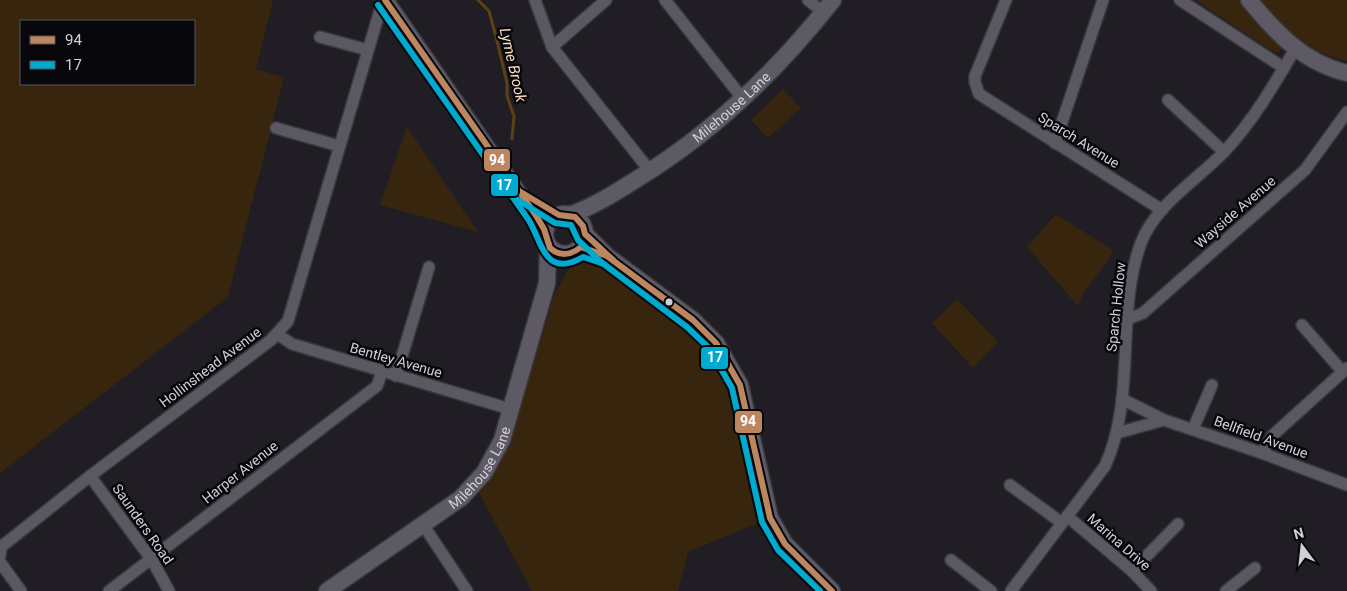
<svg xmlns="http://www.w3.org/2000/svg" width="1347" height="591" font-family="Roboto,sans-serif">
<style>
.green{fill:#37260d;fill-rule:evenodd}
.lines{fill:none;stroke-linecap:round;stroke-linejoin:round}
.stream{stroke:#5d4015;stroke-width:3}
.street-casing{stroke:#39383c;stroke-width:14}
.secondary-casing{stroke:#39383c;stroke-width:19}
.street{stroke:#5b5861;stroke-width:11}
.secondary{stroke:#5d5a65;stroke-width:16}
.bus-1-casing{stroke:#08070c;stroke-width:10}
.bus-2-casing{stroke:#08070c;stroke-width:10}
.bus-1{stroke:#bb8660;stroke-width:6}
.bus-2{stroke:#00a9ce;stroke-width:6}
.bus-dot{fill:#d2d0d7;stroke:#08070c;stroke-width:2}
.labels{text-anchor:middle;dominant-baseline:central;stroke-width:5;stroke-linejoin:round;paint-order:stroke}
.street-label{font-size:14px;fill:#d2d0d7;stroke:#08070c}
.water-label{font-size:15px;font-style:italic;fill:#f8debf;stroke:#08070c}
.line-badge{stroke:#08070c;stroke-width:2}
.badge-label{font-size:14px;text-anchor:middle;font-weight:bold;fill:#fff}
</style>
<rect width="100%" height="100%" fill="#201e24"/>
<g class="green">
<path d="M0 0H273L256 69 284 77 228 297 0 473ZM21 21H194V84H21Z"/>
<polygon points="1196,0 1240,0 1282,47 1278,53 1270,50"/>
<path d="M1260 0H1347V61C1311 54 1282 29 1260 0Z"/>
<polygon points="783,89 801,108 768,138 751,120"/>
<polygon points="407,127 478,232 380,205"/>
<polygon points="1056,214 1111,249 1113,253 1082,295 1078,306 1027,247"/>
<path d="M594 255 603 259C638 284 680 308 706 344 723 368 731 397 738 425 746 457 748 491 760 522L688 552 678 591H532L479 493 489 483 506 451 555 293 571 265 588 256Z"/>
<polygon points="957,299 998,342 973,368 932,323"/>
</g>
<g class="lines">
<polyline class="stream" points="478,0 489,11 496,37 507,83 507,96 514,116 512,139"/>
<defs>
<g id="street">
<polyline points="535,0 552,47 650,171"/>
<polyline points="665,0 743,99"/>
<polyline points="808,0 823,12"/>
<polyline points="1006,0 975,76 975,82 979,94 1162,210"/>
<polyline points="1180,0 1284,68"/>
<polyline points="320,37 368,50"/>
<polyline points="552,47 606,0"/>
<polyline points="1168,100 1224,152"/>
<polyline points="276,128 339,146"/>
<polyline points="1055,143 1103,0"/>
<polyline points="1128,319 1143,313 1305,170 1347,112"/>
<polyline points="1302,325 1342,371"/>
<polyline points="277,334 292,344 510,409"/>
<polyline points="396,376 429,267"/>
<polyline points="1122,399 1164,420 1262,453 1347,485"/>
<polyline points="1193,429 1212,385"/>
<polyline points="1117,433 1164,420"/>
<polyline points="1262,453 1273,435 1347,368"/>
<polyline points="90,476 152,560 169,591"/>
<polyline points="1010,485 1062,523"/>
<polyline points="1067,516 1132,571 1151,591"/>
<polyline points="424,526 467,591"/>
<polyline points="0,555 1,547 90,476 271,340 288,321 383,0"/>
<polyline points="951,560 991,591"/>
<polyline points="0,562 21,591"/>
<polyline points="1132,571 1178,524"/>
<polyline points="109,591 377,386 382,372"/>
<path d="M1011 591 1105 466C1137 396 1115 313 1141 243 1155 205 1197 180 1224 152 1253 121 1274 85 1295 49"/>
<polyline points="1226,591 1255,568"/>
</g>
<g id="secondary">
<polyline points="385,0 545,232"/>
<path d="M1249 0C1276 33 1304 63 1347 73"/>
<circle cx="565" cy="234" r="20"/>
<path id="s1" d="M570 215C594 206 615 193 637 179 714 132 777 71 833 0"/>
<polyline points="585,234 607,256 693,320 716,343 740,385 770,518 785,544 832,591"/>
<path id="s2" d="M327 591 461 498 484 473 502 440 547 283 548 246"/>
</g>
</defs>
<use href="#street" class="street-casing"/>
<use href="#secondary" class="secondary-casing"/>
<use href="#street" class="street"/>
<use href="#secondary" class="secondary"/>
<defs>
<g id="bus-1">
<path d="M385 0 535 214 544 229 550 248C560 257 571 255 581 247L607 256 693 320 716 343 740 385 770 518 785 544 832 591"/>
<polyline points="519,191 559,215 575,217 583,226 585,234 613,260"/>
</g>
<g id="bus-2">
<path d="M378 5 528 219C542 240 544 280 583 257L604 264"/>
<polyline points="513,197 555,223 571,225 578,240 601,262 687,327 709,348 732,388 762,522 778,550 820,591"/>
</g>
</defs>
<use href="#bus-1" class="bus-1-casing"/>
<use href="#bus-2" class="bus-2-casing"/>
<use href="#bus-1" class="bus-1"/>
<use href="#bus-2" class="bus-2"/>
</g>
<circle class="bus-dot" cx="669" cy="302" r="4.5"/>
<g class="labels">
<g class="street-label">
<text stroke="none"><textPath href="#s1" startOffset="195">Milehouse Lane</textPath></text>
<text transform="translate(1079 140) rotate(32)">Sparch Avenue</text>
<text transform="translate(1235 212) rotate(-41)">Wayside Avenue</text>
<text transform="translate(1116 307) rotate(-84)">Sparch Hollow</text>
<text transform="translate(396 360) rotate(16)">Bentley Avenue</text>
<text transform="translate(210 367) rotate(-37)">Hollinshead Avenue</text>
<text transform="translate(1261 437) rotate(20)">Bellfield Avenue</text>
<text stroke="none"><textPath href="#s2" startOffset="199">Milehouse Lane</textPath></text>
<text transform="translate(240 472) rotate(-38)">Harper Avenue</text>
<text transform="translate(143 524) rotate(55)">Saunders Road</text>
<text transform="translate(1119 542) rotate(41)">Marina Drive</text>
</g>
<g class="water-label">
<text transform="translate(513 65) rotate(77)">Lyme Brook</text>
</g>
</g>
<g class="line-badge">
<rect x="483" y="148" width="28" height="24" rx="5" fill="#bb8660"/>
<rect x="490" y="173" width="29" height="24" rx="5" fill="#00a9ce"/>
<rect x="700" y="346" width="29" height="24" rx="5" fill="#00a9ce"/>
<rect x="734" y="410" width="29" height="24" rx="5" fill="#bb8660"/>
</g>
<g class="badge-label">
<text x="497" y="165">94</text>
<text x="504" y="190">17</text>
<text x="715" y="362">17</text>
<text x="748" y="426">94</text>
</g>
<rect x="20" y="20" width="175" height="65" fill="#08070c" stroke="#59575d"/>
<rect x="30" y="36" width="25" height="8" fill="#bb8660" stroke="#59575d"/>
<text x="65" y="45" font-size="15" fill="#d2d0d7">94</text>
<rect x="30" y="61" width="25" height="8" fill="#00a9ce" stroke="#59575d"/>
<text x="65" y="70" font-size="15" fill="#d2d0d7">17</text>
<g transform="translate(1302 546) rotate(345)" stroke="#08070c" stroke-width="4" paint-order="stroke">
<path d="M0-4L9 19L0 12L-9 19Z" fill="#d2d0d7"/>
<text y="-8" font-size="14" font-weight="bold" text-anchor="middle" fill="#d2d0d7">N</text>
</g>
</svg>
